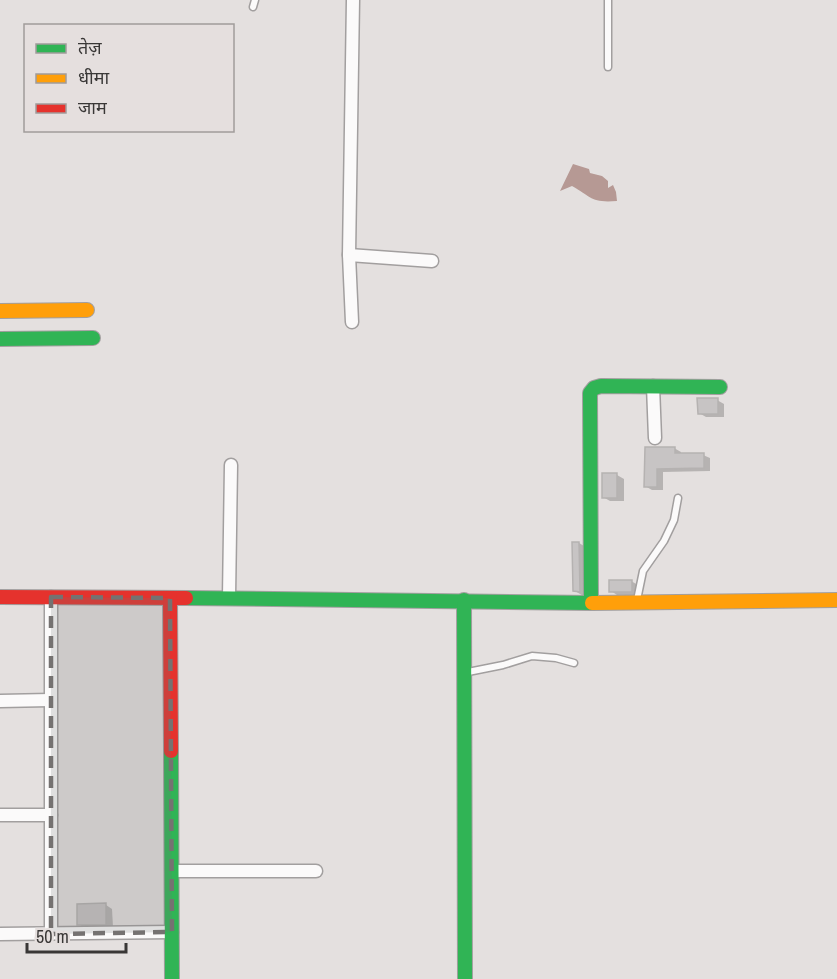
<svg xmlns="http://www.w3.org/2000/svg" width="837" height="979" font-family="'Archivo Narrow','Noto Sans Devanagari',sans-serif">
<style>
.water{fill:#b69994}
.shadow{fill:#0003}
.building{fill:#c7c4c4;stroke:#b5b2b1;stroke-width:1.5}
.lines{fill:none;stroke-linecap:round;stroke-linejoin:round}
.lane-casing{stroke:#a29f9f;stroke-width:9}
.street-casing{stroke:#a29f9f;stroke-width:15}
.fast-casing{stroke:#a29f9f;stroke-width:16}
.slow-casing{stroke:#a29f9f;stroke-width:16}
.jam-casing{stroke:#a29f9f;stroke-width:16}
.lane{stroke:#fbfafa;stroke-width:6}
.street{stroke:#fbfafa;stroke-width:12}
.fast{stroke:#30b455;stroke-width:14}
.slow{stroke:#ff9f0a;stroke-width:14}
.jam{stroke:#e5322d;stroke-width:14}
.marked{fill:#757271;fill-opacity:0.2;stroke:#757271;stroke-width:4.5;stroke-dasharray:12 8;stroke-linejoin:round}
</style>
<rect width="100%" height="100%" fill="#e4e0df"/>
<path class="water" d="M573 164 589 169 590 173 602 176 608 181V188L613 185 616 192 617 201C590 203 592 197 572 186L560 191Z"/>
<g class="shadow">
<polygon points="717,400 724,404 724,417 706,417 699,413"/>
<polygon points="674,448 681,452 681,455 703,455 710,458 710,471 663,472 663,490 652,490 645,486 646,449"/>
<polygon points="603,475 617,475 624,479 624,501 610,501 603,497"/>
<polygon points="573,543 579,543 589,549 585,597 575,591"/>
<polygon points="631,581 638,585 638,595 617,595 611,591"/>
<polygon points="106,905 112,909 113,927 85,928 79,924"/>
</g>
<g class="building">
<polygon points="697,398 718,398 718,414 698,414"/>
<polygon points="645,447 675,447 675,453 704,453 704,468 657,469 657,487 644,487"/>
<rect x="602" y="473" width="15" height="25"/>
<polygon points="572,542 579,542 580,592 573,591"/>
<rect x="609" y="580" width="23" height="12"/>
<polygon points="106,903 106,925 77,925 77,904"/>
</g>
<g class="lines">
<defs>
<g id="lane">
<polyline points="253,7 255,0"/>
<polyline points="608,67 608,0"/>
<polyline points="637,600 643,571 664,541 674,520 678,498"/>
<polyline points="468,672 503,665 532,656 556,658 574,663"/>
</g>
<g id="street">
<polyline points="349,255 432,261"/>
<polyline points="352,322 349,255 353,0"/>
<polyline points="653,386 655,438"/>
<polyline points="51,597 51,934"/>
<polyline points="229,597 231,465"/>
<polyline points="0,701 50,700"/>
<polyline points="0,815 51,815"/>
<polyline points="172,871 316,871"/>
<polyline points="0,934 172,932"/>
</g>
<g id="fast">
<polyline points="0,339 93,338"/>
<polyline points="186,598 592,603"/>
<polyline points="464,600 465,979"/>
<polyline points="591,602 590,393 594,388 601,386 720,387"/>
<polyline points="171,751 172,979"/>
</g>
<g id="slow">
<polyline points="0,311 87,310"/>
<polyline points="592,603 837,600"/>
</g>
<g id="jam">
<polyline points="0,597 186,598"/>
<polyline points="170,598 171,751"/>
</g>
</defs>
<use href="#lane" class="lane-casing"/>
<use href="#street" class="street-casing"/>
<use href="#fast" class="fast-casing"/>
<use href="#slow" class="slow-casing"/>
<use href="#jam" class="jam-casing"/>
<use href="#lane" class="lane"/>
<use href="#street" class="street"/>
<use href="#fast" class="fast"/>
<use href="#slow" class="slow"/>
<use href="#jam" class="jam"/>
</g>
<path class="marked" d="M51 597 170 598 172 932 51 934Z"/>
<rect x="24" y="24" width="210" height="108" fill="#e5dfde" stroke="#a09c9b" stroke-width="1.5"/>
<rect x="36" y="44" width="30" height="9" fill="#30b455" stroke="#a09c9b" stroke-width="1.5"/>
<text x="78" y="54" font-size="18" fill="#393736">तेज़</text>
<rect x="36" y="74" width="30" height="9" fill="#ff9f0a" stroke="#a09c9b" stroke-width="1.5"/>
<text x="78" y="84" font-size="18" fill="#393736">धीमा</text>
<rect x="36" y="104" width="30" height="9" fill="#e5322d" stroke="#a09c9b" stroke-width="1.5"/>
<text x="78" y="114" font-size="18" fill="#393736">जाम</text>
<path d="M27 943v9h99v-9" fill="none" stroke="#393736" stroke-width="3"/>
<text x="36" y="943" font-size="18" fill="#393736" stroke="#e5dfde" stroke-width="4.5" paint-order="stroke">50 m</text>
</svg>
